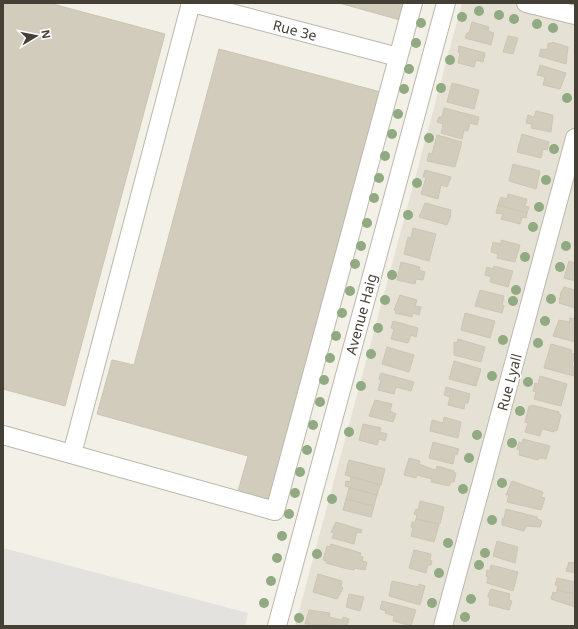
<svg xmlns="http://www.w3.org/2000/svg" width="578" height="629" font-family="'Noto Sans',sans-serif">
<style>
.residential{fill:#e5e2d5}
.parking{fill:#e3e2de}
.building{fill:#d2ccbd;stroke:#cdc5b1}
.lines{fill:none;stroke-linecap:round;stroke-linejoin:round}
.minor-casing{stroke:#bcb8aa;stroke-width:20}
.minor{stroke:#fff;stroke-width:18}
.tree{fill:#91aa82}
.labels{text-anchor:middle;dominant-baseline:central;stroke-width:3;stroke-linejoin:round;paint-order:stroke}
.street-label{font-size:14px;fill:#444036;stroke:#fff}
</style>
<rect width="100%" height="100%" fill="#f2f0e7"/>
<polygon class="residential" points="462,3 575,3 575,626 295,626"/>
<polygon class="parking" points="3,548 248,613 245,626 3,626"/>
<g class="building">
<polygon points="3,3 49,3 165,34 65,406 3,389"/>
<polygon points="339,3 405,3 400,20"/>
<polygon points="472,22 489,27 488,31 494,33 491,45 465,38 467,33 469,33"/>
<polygon points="508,36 518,38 513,54 503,52"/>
<polygon points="552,42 568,47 566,64 539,56 541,49 547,50 548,43 551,44"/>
<polygon points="459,46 485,53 483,62 476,60 474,67 458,63 460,53 458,52"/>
<polygon points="219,49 381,92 271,500 238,491 248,456 97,414 112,360 134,365"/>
<polygon points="540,65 566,73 560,89 543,85 545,77 537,75"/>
<polygon points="452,83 479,90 474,109 447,102"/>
<polygon points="444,108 479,117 477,125 470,123 468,131 464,130 462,139 441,133 443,124 437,122 439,117 442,117"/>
<polygon points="536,111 553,115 551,132 531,128 532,124 526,123 528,115 534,117"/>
<polygon points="522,134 549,142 547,150 543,149 541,158 517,152"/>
<polygon points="437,135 462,142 455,167 427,161 429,153 432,154"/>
<polygon points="513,164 540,171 536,189 509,181"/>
<polygon points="425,170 451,177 447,187 441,185 438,199 421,194 426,178 423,177"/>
<polygon points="508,194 527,199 525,206 529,207 527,213 498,205 501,197 507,199"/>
<polygon points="425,203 451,210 450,215 451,215 447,225 419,217"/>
<polygon points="498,205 527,213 526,218 522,217 520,224 501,219 503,214 496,213"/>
<polygon points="413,228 436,234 429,261 404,254 408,237 411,238"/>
<polygon points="501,240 520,245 515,262 497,258 498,254 491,252 493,242 501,244"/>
<polygon points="569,261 575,263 575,281 564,278"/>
<polygon points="401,262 420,267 419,270 425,272 423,280 416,279 415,284 397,280"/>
<polygon points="494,266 513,271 508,287 490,282 491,277 485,275 487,267 493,269"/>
<polygon points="564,287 575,290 575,308 559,303 561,292"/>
<polygon points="480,290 504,296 502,305 504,306 502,313 475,306"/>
<polygon points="400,295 417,300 415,306 421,307 419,315 413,313 412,317 395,313 396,311 394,310"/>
<polygon points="465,313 495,321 490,338 461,330"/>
<polygon points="570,318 575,319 575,342 553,336 559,320 569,322"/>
<polygon points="393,321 418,328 416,337 411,335 408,343 391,339 394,329 391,328"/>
<polygon points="458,339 485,347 481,362 454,355 454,342 457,343"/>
<polygon points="551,344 572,350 571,353 575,354 572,366 575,367 574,376 544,368"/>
<polygon points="387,347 414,355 409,372 382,364"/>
<polygon points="454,361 481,369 476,386 449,379"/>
<polygon points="381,373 414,382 411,391 396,387 394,394 378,390 381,380 379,379"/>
<polygon points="540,376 567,384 561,406 534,399 536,392 533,391 535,383 538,384"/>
<polygon points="446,387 470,394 468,403 465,403 464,409 448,405 450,397 444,395"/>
<polygon points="375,400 392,404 390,411 396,414 393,422 369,416"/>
<polygon points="532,405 559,412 559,414 561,415 557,431 554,430 554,432 542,429 540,436 525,432 528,423 525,422 529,406 532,406"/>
<polygon points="444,417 461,422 458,438 430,431 432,420 443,423"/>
<polygon points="363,424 381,428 380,432 387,434 385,441 379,439 377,445 359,440"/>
<polygon points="523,439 550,446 546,459 539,458 538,460 519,455 520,450 517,449 519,442 522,443"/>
<polygon points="433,442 459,449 457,455 455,454 453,464 429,458"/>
<polygon points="409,458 420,461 419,464 432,469 436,470 437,466 454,471 454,473 456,473 454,482 451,482 449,486 431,482 432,479 417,475 416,478 404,475"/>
<polygon points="349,460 385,469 381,485 345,475"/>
<polygon points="351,477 380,485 377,495 345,486 346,481 350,482"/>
<polygon points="512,481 543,492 541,497 545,498 541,510 507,502 509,495 506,495"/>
<polygon points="349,488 377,495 374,506 346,499"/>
<polygon points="346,499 374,506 371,517 343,510"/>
<polygon points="420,501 444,507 440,524 416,519 417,515 414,514 416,509 418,510"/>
<polygon points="506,509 537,517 537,519 542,521 540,527 526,526 524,531 502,525 502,519 504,518"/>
<polygon points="416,519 439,525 434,542 411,536 413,528 411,527 412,522 415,522"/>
<polygon points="336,522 362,530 361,533 357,532 354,544 332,538 334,533 331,532"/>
<polygon points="497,541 518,547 515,563 493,556"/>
<polygon points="331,544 361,553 360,556 363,557 362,561 367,562 365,570 355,568 354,570 344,568 326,563 326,561 323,560 327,546 330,547"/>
<polygon points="414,550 431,554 430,560 432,561 431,565 428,565 426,573 409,568"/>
<polygon points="575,561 575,573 566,571 569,562 574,563"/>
<polygon points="491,565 518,572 513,591 487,583 488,577 486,576 487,570 490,571"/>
<polygon points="318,574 342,581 341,587 343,588 337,599 313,592"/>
<polygon points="557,578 575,582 575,594 557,590 558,586 555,585"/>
<polygon points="392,581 419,587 419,584 425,586 420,605 389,596"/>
<polygon points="491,589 510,594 509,600 512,601 509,610 489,605 490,598 488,597 488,595"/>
<polygon points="557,590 575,594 575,607 551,599 553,592 556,593"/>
<polygon points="349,594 364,597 360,611 346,607"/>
<polygon points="382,601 416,610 411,626 393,621 394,616 385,613 386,611 380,609"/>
<polygon points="309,610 330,613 329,617 342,620 343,617 349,619 347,626 305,624"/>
</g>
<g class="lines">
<defs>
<g id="minor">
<polyline points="193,3 398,57"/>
<polyline points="526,3 575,15"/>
<polyline points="3,435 275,511 413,3"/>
<polyline points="72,454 191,3"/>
<polyline points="277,626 446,3"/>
<polyline points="443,626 575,138"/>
</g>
</defs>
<use href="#minor" class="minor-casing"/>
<use href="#minor" class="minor"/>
</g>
<g class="tree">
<circle cx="479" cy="11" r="5"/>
<circle cx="499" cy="15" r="5"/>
<circle cx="462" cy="17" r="5"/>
<circle cx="514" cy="19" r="5"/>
<circle cx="421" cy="23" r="5"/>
<circle cx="537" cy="24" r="5"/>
<circle cx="553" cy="28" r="5"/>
<circle cx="416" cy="43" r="5"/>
<circle cx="450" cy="60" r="5"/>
<circle cx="409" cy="69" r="5"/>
<circle cx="441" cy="88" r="5"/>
<circle cx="404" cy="89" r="5"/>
<circle cx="567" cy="98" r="5"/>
<circle cx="398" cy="114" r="5"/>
<circle cx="392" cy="134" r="5"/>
<circle cx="429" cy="138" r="5"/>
<circle cx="554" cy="149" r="5"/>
<circle cx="385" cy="156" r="5"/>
<circle cx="379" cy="178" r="5"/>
<circle cx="546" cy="180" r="5"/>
<circle cx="417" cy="183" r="5"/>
<circle cx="374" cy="198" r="5"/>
<circle cx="539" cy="207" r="5"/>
<circle cx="408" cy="215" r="5"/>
<circle cx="367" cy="223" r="5"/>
<circle cx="533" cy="227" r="5"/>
<circle cx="361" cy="246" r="5"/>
<circle cx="566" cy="246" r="5"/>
<circle cx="525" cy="257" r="5"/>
<circle cx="355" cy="264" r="5"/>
<circle cx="560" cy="267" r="5"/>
<circle cx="392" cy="275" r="5"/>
<circle cx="516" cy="290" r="5"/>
<circle cx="350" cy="291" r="5"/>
<circle cx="551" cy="299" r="5"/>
<circle cx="385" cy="300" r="5"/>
<circle cx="513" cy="301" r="5"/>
<circle cx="342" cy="313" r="5"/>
<circle cx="545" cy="321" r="5"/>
<circle cx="378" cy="328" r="5"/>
<circle cx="336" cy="336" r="5"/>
<circle cx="503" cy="340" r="5"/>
<circle cx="538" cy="343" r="5"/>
<circle cx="371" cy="354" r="5"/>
<circle cx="330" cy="358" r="5"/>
<circle cx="492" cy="376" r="5"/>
<circle cx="324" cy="380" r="5"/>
<circle cx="528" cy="382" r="5"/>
<circle cx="361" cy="386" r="5"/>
<circle cx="320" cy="402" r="5"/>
<circle cx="520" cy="411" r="5"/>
<circle cx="313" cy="425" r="5"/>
<circle cx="349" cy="432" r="5"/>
<circle cx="477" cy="435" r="5"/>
<circle cx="512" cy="443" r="5"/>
<circle cx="307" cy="450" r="5"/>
<circle cx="469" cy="458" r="5"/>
<circle cx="300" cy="472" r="5"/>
<circle cx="502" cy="483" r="5"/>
<circle cx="463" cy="489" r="5"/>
<circle cx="295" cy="493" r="5"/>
<circle cx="332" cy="499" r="5"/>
<circle cx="289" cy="514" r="5"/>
<circle cx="492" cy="520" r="5"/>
<circle cx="282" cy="536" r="5"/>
<circle cx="448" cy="543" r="5"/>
<circle cx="485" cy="553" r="5"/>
<circle cx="317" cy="554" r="5"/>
<circle cx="277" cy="558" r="5"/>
<circle cx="479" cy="565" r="5"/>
<circle cx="439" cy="573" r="5"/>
<circle cx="271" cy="581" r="5"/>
<circle cx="471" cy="599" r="5"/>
<circle cx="264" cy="603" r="5"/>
<circle cx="432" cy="603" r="5"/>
<circle cx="465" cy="617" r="5"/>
<circle cx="299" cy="618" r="5"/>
</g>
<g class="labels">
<g class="street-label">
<text transform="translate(295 30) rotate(15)">Rue 3e</text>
<text transform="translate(361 314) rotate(-75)">Avenue Haig</text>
<text transform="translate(509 382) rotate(-75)">Rue Lyall</text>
</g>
</g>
<rect width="578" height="629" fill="none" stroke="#444036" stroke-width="8"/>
<g transform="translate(36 36) rotate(80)" stroke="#ffffff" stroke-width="3" paint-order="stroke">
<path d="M0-3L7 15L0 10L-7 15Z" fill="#444036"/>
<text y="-6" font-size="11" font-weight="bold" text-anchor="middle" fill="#444036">N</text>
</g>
</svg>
